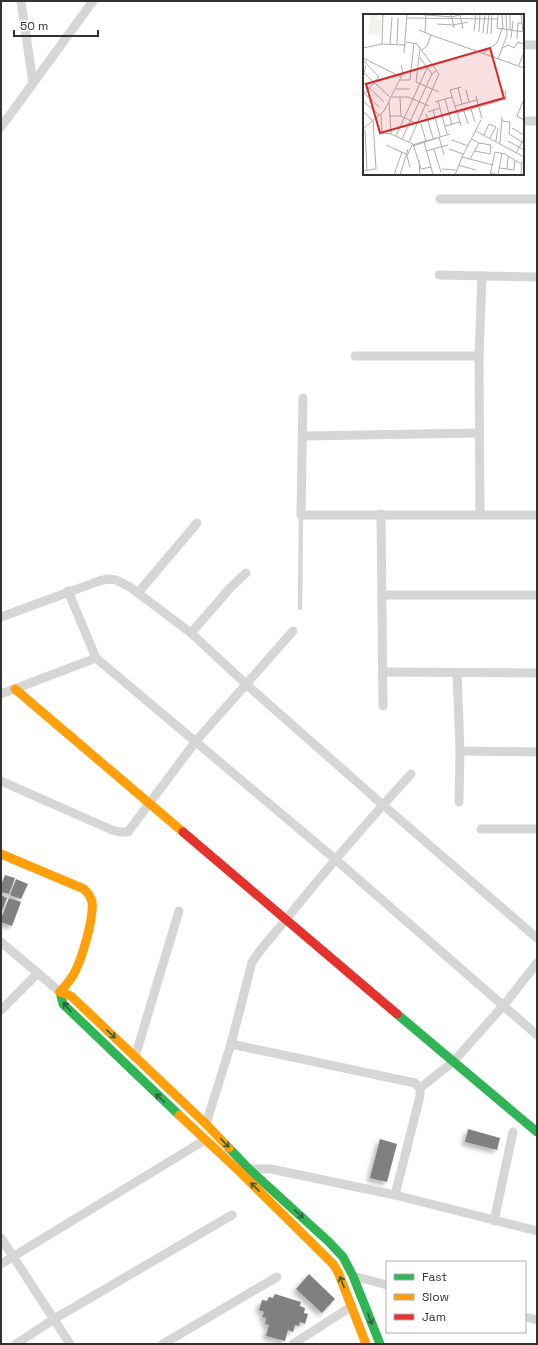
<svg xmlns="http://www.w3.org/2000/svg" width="538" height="1345" font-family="'Space Grotesk',sans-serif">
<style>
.building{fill:#808080;filter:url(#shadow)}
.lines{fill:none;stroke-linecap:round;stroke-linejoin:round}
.lane{stroke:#d6d6d6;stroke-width:4.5}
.street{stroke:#d6d6d6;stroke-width:9}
.fast{stroke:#30b455;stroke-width:9}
.slow{stroke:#ff9f0a;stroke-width:9}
.jam{stroke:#e5322d;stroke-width:9}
.oneway{stroke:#31603e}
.inset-road{fill:none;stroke:#adadad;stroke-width:1}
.view{fill:#d62828;fill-opacity:0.15;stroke:#d62828;stroke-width:2}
.inset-edge{fill:none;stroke:#323232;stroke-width:2}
</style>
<defs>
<filter id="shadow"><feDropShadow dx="-3.5" dy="3.5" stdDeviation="2" flood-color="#0004"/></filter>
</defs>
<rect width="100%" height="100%" fill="#fff"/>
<g class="building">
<polygon points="5,875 15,878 9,894 1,892 1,886"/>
<polygon points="16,879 28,884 21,899 10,895"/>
<polygon points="1,895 7,898 1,913"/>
<polygon points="9,898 21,902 12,926 1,922 1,919"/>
<polygon points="468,1129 500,1138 497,1150 465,1142"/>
<polygon points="380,1139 397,1144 387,1182 370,1178"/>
<polygon points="309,1274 335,1299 322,1313 296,1289"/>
<polygon points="275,1294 301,1302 300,1306 305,1308 304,1313 308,1314 305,1324 300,1322 299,1326 295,1325 293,1332 288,1330 285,1341 266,1336 269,1325 265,1324 266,1318 262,1317 264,1312 259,1310 262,1300 267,1301 269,1297 273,1298"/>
</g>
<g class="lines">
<polyline class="lane" points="300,608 301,515"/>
<g class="street">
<polyline points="21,1 33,83"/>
<polyline points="523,45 537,45"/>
<polyline points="523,121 537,121"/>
<polyline points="1,127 93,1"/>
<polyline points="440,199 537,199"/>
<polyline points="439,275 537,277"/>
<polyline points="355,356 479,356"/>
<polyline points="303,398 301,515 537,515"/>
<polyline points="303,436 479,433"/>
<polyline points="381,514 383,706"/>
<polyline points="480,514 479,356 482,276"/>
<polyline points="68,591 96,658 335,859 537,1035"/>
<polyline points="138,593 197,523"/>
<polyline points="382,595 537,595"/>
<polyline points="1,617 99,581 108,579 116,580 130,587 191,633 247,685 383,805 537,938"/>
<polyline points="191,633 231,587 246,573"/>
<polyline points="383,672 537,673"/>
<polyline points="457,673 460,751 459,802"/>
<polyline points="1,694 96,658"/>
<polyline points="460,751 537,752"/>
<polyline points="1,781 112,830 120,832 128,832 196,741 293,631"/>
<polyline points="481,829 537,829"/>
<polyline points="1,942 60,992"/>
<polyline points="1,1010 38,973"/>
<polyline points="231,1044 415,1083 420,1088"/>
<polyline points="135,1057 179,911"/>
<path d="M206 1124 231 1044 252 962C264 944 279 929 292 912 330 865 370 819 411 774"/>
<polyline points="248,1169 271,1169 395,1195 537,1231"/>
<polyline points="395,1195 420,1096 420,1088 453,1062 503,1006 537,963"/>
<polyline points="494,1221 513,1132"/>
<polyline points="1,1238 70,1344"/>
<polyline points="1,1264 205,1140"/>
<polyline points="353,1276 387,1285"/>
<polyline points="525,1317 537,1320"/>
<polyline points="16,1344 54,1319 232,1215"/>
<polyline points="163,1344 277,1277"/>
<polyline points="293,1344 352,1306"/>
</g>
<g class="fast">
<polyline points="60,992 63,1004 179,1115"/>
<polyline points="397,1014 537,1132"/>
<polyline points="229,1148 249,1169 329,1242 343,1257 353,1276 380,1344"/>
</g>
<g class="slow">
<polyline points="15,689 183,832"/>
<path d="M1 854 84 889C88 893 91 897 92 902 94 919 81 963 72 977 68 983 64 987 60 992"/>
<polyline points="60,992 71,996 206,1124 229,1148"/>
<polyline points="179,1115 239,1171 333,1264 338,1272 366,1344"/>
</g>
<polyline class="jam" points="183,832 397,1014"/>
</g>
<defs><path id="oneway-shaft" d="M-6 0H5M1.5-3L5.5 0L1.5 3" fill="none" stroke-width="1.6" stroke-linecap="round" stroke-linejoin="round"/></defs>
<g class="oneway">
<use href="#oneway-shaft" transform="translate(67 1007) rotate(-131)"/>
<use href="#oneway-shaft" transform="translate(111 1034) rotate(43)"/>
<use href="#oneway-shaft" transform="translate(160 1098) rotate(-136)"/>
<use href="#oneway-shaft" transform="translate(225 1143) rotate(46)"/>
<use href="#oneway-shaft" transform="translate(255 1187) rotate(-135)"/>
<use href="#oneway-shaft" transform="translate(299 1214) rotate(43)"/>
<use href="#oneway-shaft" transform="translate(342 1282) rotate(-111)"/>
<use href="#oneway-shaft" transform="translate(370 1319) rotate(68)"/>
</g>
<g transform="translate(363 14)">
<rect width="161" height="161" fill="#fff"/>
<path d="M8 0H14V6L19 7 18 22 5 20Z" fill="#f1f4ed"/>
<path class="inset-road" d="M52 0 89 3 99 0M88 0 91 14M97 0 100 15M135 0 134 14 161 18M139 0 140 15M158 0 160 18M44 4 134 5M74 10 90 11 105 8M56 16 68 21M147 16V0M111 17 113 0M62 18 63 1M116 18 117 0M120 19 122 0M124 20 126 0M128 20 129 0M148 24 150 7M154 25 155 9H159M43 28 54 30 76 60 46 128M19 30 20 0M27 30 29 3M34 30 35 4M0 34 19 30 43 31M140 34 145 31 151 34 155 28 161 30M57 35 53 68 76 78M59 36 64 32 68 21 161 54M41 39 44 0M120 39 134 29 139 15M0 44 38 63M57 44 69 60M135 45 144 21 143 0M0 46 16 63 0 81M3 51 1 59 27 83M156 51 161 38M37 66H47L51 29M0 68 21 88M95 74 99 90M33 75H47M103 76 106 88M0 78 16 93M113 82 119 105M29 83H45L66 92M37 83 38 102M82 85 89 111M161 85 154 102 161 106M0 87 16 101M75 87 84 120M72 88 89 83M92 92 114 86M108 95 112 108M70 96 77 122M0 97 10 107 13 155 0 157M101 97 105 110M65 98 77 94M94 99 143 85 142 76M18 100 19 119 28 120 26 88M63 100 70 124M27 102H38L54 110M139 107 147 108 146 120 161 129M97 108 87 76 98 73M58 110 63 127M82 112 97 108 98 112M149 114 161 121M0 115 21 97 40 59 38 51M2 116 4 157M113 117 161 143M28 120 50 130 58 155M121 121 126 110 133 113 127 124M33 122 64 54M76 123 81 141M39 125 69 60 74 56M89 126 105 132M133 127 135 114M145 127 161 136M61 128 68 153M137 129 139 103M23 131 43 140M50 132 74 124M71 135 78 158M86 135 100 140M63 137 85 131M112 137 127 140 128 131 116 129M153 139 161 125M142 140 158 150M99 143 118 106M107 145 116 129 109 125M56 146 57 161M95 151 113 156M47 153 44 142 49 131 87 120M137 154 151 156 152 146M58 155 68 153 70 161M79 155 93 156M144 155 145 142M128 159 135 161 139 139M31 161 39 138M37 161 45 135M92 161 99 143 130 151M127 161 132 138 142 140M158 161 159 147"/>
<path class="view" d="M127 34 141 84 17 119 3 70Z"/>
<rect width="161" height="161" class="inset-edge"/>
</g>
<rect width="538" height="1345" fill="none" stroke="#323232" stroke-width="4"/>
<rect x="386" y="1261" width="140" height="72" fill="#ffffff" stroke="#adadad"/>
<rect x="394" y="1274" width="20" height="6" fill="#30b455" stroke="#adadad"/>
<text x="422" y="1281" font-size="12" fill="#323232">Fast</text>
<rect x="394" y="1294" width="20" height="6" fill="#ff9f0a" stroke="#adadad"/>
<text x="422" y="1301" font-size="12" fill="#323232">Slow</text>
<rect x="394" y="1314" width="20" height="6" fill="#e5322d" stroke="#adadad"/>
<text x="422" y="1321" font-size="12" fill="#323232">Jam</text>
<path d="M14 30v6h84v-6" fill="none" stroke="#323232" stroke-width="2"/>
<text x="20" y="30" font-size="12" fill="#323232" stroke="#ffffff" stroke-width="3" paint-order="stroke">50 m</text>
</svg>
